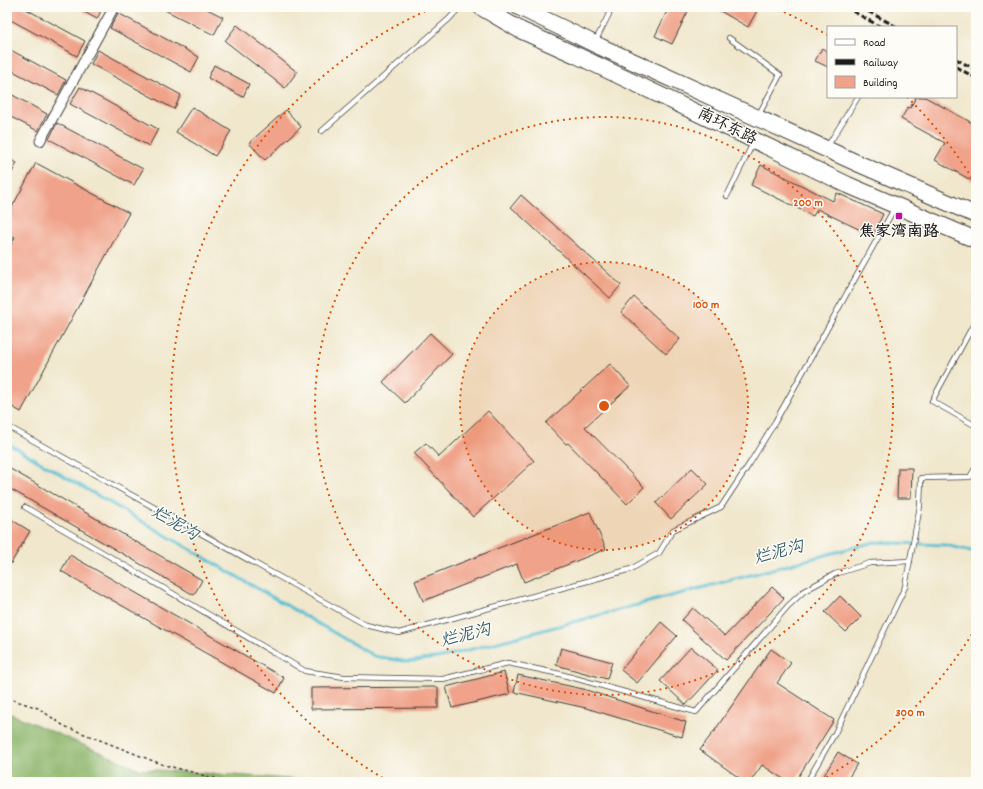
<svg xmlns="http://www.w3.org/2000/svg" width="983" height="789" font-family="Dekko,'LXGW WenKai TC',sans-serif">
<style>
.forest{fill:#8db66c;stroke:#546944}
.lines{fill:none;stroke-linecap:round;stroke-linejoin:round}
.stream{stroke:#55bdd2;stroke-width:3}
.building{fill:#f0a38a}
.lane-casing{stroke:#3c3a36;stroke-width:6}
.street-casing{stroke:#3c3a36;stroke-width:11}
.highway-casing{stroke:#3c3a36;stroke-width:18}
.path{stroke:#3c3a36;stroke-width:1.5;stroke-dasharray:3 3;stroke-linecap:butt}
.lane{stroke:#fff;stroke-width:4.5}
.street{stroke:#fff;stroke-width:9}
.highway{stroke:#fff;stroke-width:16}
.rail{stroke:#1c1c1c;stroke-width:3;stroke-dasharray:6 3;stroke-linecap:butt}
.ring{fill:none;stroke:#de560d;stroke-width:2;stroke-dasharray:2 4}
.poi-dot{fill:#b5179e;stroke:#fdfcf7;stroke-width:1.5}
.labels{text-anchor:middle;dominant-baseline:central;stroke-width:3;stroke-linejoin:round;paint-order:stroke}
.street-label{font-size:16px;fill:#1c1c1c;stroke:#fdfcf7}
.poi-label{font-size:16px;font-weight:bold;fill:#1c1c1c;stroke:#fdfcf7}
.water-label{font-size:17px;font-style:italic;fill:#335c65;stroke:#fdfcf7}
.centre{fill:#de560d;stroke:#fdfcf7;stroke-width:2}
.ring-label{font-size:12px;text-anchor:middle;font-weight:bold;fill:#de560d;stroke:#fdfcf7;stroke-width:3;stroke-linejoin:round;paint-order:stroke}
</style>
<rect width="100%" height="100%" fill="#fdfcf7"/>
<filter id="ink" filterUnits="userSpaceOnUse"><feTurbulence type="fractalNoise" baseFrequency=".025" numOctaves="2"/><feDisplacementMap in="SourceGraphic" scale="8" xChannelSelector="R" yChannelSelector="G"/><feConvolveMatrix kernelMatrix="1 2 1 2 8 2 1 2 1" color-interpolation-filters="sRGB"/></filter>
<filter id="wash" filterUnits="userSpaceOnUse"><feTurbulence type="fractalNoise" baseFrequency=".012" numOctaves="4" result="noise"/><feDisplacementMap in="SourceGraphic" scale="16" xChannelSelector="R" yChannelSelector="G"/><feGaussianBlur stdDeviation="0.9" result="paint"/><feColorMatrix in="noise" values="0 0 0 0 0 0 0 0 0 0 0 0 0 0 0 0 0 1.4 0 .05"/><feComposite in="paint" operator="in"/></filter>
<g filter="url(#wash)">
<rect width="100%" height="100%" fill="#f0e7cc"/>
<polygon class="forest" points="7,712 139,769 279,778 321,782 7,782"/>
<g class="lines">
<polyline class="stream" points="7,443 374,656 408,662 442,657 874,542 945,545 976,552"/>
</g>
<g id="blocks">
<g class="building">
<polygon points="7,7 22,7 85,41 77,56 7,18"/>
<polygon points="75,7 103,7 97,19"/>
<polygon points="159,7 203,7 223,17 214,35"/>
<polygon points="669,7 690,7 672,44 655,36"/>
<polygon points="713,7 759,7 748,27"/>
<polygon points="118,13 199,57 191,72 110,28"/>
<polygon points="237,25 297,72 285,88 225,41"/>
<polygon points="7,48 66,80 58,95 7,68"/>
<polygon points="822,48 828,52 828,67 815,61"/>
<polygon points="98,50 181,95 174,109 91,64"/>
<polygon points="214,65 249,84 243,97 208,78"/>
<polygon points="80,87 158,129 149,146 70,104"/>
<polygon points="7,92 47,114 38,131 7,115"/>
<polygon points="916,97 925,97 976,125 976,183 935,160 945,143 901,119 908,107 910,108"/>
<polygon points="192,107 231,131 215,156 176,132"/>
<polygon points="286,110 301,127 265,160 249,143"/>
<polygon points="57,123 143,169 134,185 49,139"/>
<polygon points="7,158 17,163 7,182"/>
<polygon points="36,163 129,213 21,412 7,404 7,253 15,237 7,233 7,207 11,209"/>
<polygon points="761,165 833,201 837,193 883,214 873,236 817,209 813,216 751,185"/>
<polygon points="521,195 621,285 610,298 511,207"/>
<polygon points="634,297 680,339 666,354 621,312"/>
<polygon points="430,333 452,354 405,403 383,382"/>
<polygon points="610,364 630,386 585,427 644,487 627,504 568,443 566,444 546,423"/>
<polygon points="488,411 534,461 473,517 414,453 426,443 439,457"/>
<polygon points="7,467 202,580 194,595 7,487"/>
<polygon points="692,468 708,484 671,519 656,503"/>
<polygon points="898,468 912,468 911,498 897,498"/>
<polygon points="590,512 606,549 524,582 517,564 423,601 415,581"/>
<polygon points="7,517 30,531 7,570"/>
<polygon points="70,555 284,678 276,693 61,571"/>
<polygon points="772,587 784,598 726,660 682,620 693,608 725,636"/>
<polygon points="840,596 861,617 846,632 825,612"/>
<polygon points="661,622 677,636 637,683 621,670"/>
<polygon points="691,647 718,670 686,705 660,681"/>
<polygon points="561,648 612,662 607,679 556,665"/>
<polygon points="771,649 791,663 777,683 834,720 795,782 788,782 762,765 750,782 745,782 700,750 714,731 716,731 715,730"/>
<polygon points="504,672 510,694 452,708 446,687"/>
<polygon points="518,675 583,689 686,722 682,737 586,708 514,692"/>
<polygon points="438,687 438,708 311,709 311,688"/>
<polygon points="838,752 857,764 846,782 820,782"/>
</g>
</g>
</g>
<g filter="url(#ink)">
<use href="#blocks" fill-opacity="0" stroke="#3c3a36" stroke-width="1"/>
<g class="lines">
<defs>
<g id="lane">
<polyline points="729,38 780,75 758,116"/>
<polyline points="596,40 609,14 607,7"/>
<polyline points="322,131 449,19 460,7"/>
<polyline points="827,147 858,97"/>
<polyline points="727,196 753,143"/>
<polyline points="976,320 932,401 976,426"/>
<polyline points="7,426 366,625 399,633 631,569 659,553 673,530 721,507 750,463 775,422 894,209"/>
<polyline points="25,507 305,671 344,677 443,679 508,663 560,674 696,712 788,606 804,591 835,574 870,563 910,561"/>
<polyline points="807,782 835,733 905,587 920,506 921,478 970,477 976,467"/>
</g>
<polyline id="street" points="40,141 114,7"/>
<g id="highway">
<polyline points="481,7 520,30 578,56 848,185 976,240"/>
<polyline points="519,7 601,47 857,163 976,215"/>
</g>
</defs>
<use href="#lane" class="lane-casing"/>
<use href="#street" class="street-casing"/>
<use href="#highway" class="highway-casing"/>
<polyline class="path" points="7,698 38,708 64,726 161,764 229,782"/>
<use href="#lane" class="lane"/>
<use href="#street" class="street"/>
<use href="#highway" class="highway"/>
<g class="rail">
<polyline points="845,7 881,27"/>
<polyline points="860,7 897,27"/>
<polyline points="956,59 976,70"/>
<polyline points="956,67 976,78"/>
</g>
</g>
</g>
<circle cx="604" cy="406" r="144" fill="#de560d" fill-opacity=".12"/>
<g class="ring">
<circle cx="604" cy="406" r="144"/>
<circle cx="604" cy="406" r="289"/>
<path d="M975 629A433 433 0 0 1 820 781M388 781A433 433 0 0 1 435 7M773 7A433 433 0 0 1 827 35M907 97A433 433 0 0 1 975 183"/>
</g>
<rect class="poi-dot" x="895" y="212" width="8" height="8" rx="2"/>
<g class="labels">
<g class="street-label">
<text transform="translate(727 127) rotate(26)">南环东路</text>
</g>
<g class="poi-label">
<text x="899" y="232">焦家湾南路</text>
</g>
<g class="water-label">
<text transform="translate(174 525) rotate(30)">烂泥沟</text>
<text transform="translate(779 554) rotate(-15)">烂泥沟</text>
<text transform="translate(466 637) rotate(-14)">烂泥沟</text>
</g>
</g>
<circle cx="604" cy="406" r="6" class="centre"/>
<g class="ring-label">
<text x="808" y="206">200 m</text>
<text x="706" y="308">100 m</text>
<text x="910" y="716">300 m</text>
</g>
<rect width="983" height="789" fill="none" stroke="#fdfcf7" stroke-width="24"/>
<rect x="827" y="26" width="130" height="72" fill="#fdfcf7" stroke="#a3a29f"/>
<rect x="835" y="39" width="20" height="6" fill="#ffffff" stroke="#a3a29f"/>
<text x="863" y="46" font-size="12" fill="#1c1c1c">Road</text>
<rect x="835" y="59" width="20" height="6" fill="#1c1c1c" stroke="#a3a29f"/>
<text x="863" y="66" font-size="12" fill="#1c1c1c">Railway</text>
<rect x="835" y="76" width="20" height="12" fill="#f0a38a" stroke="#a3a29f"/>
<text x="863" y="86" font-size="12" fill="#1c1c1c">Building</text>
</svg>
